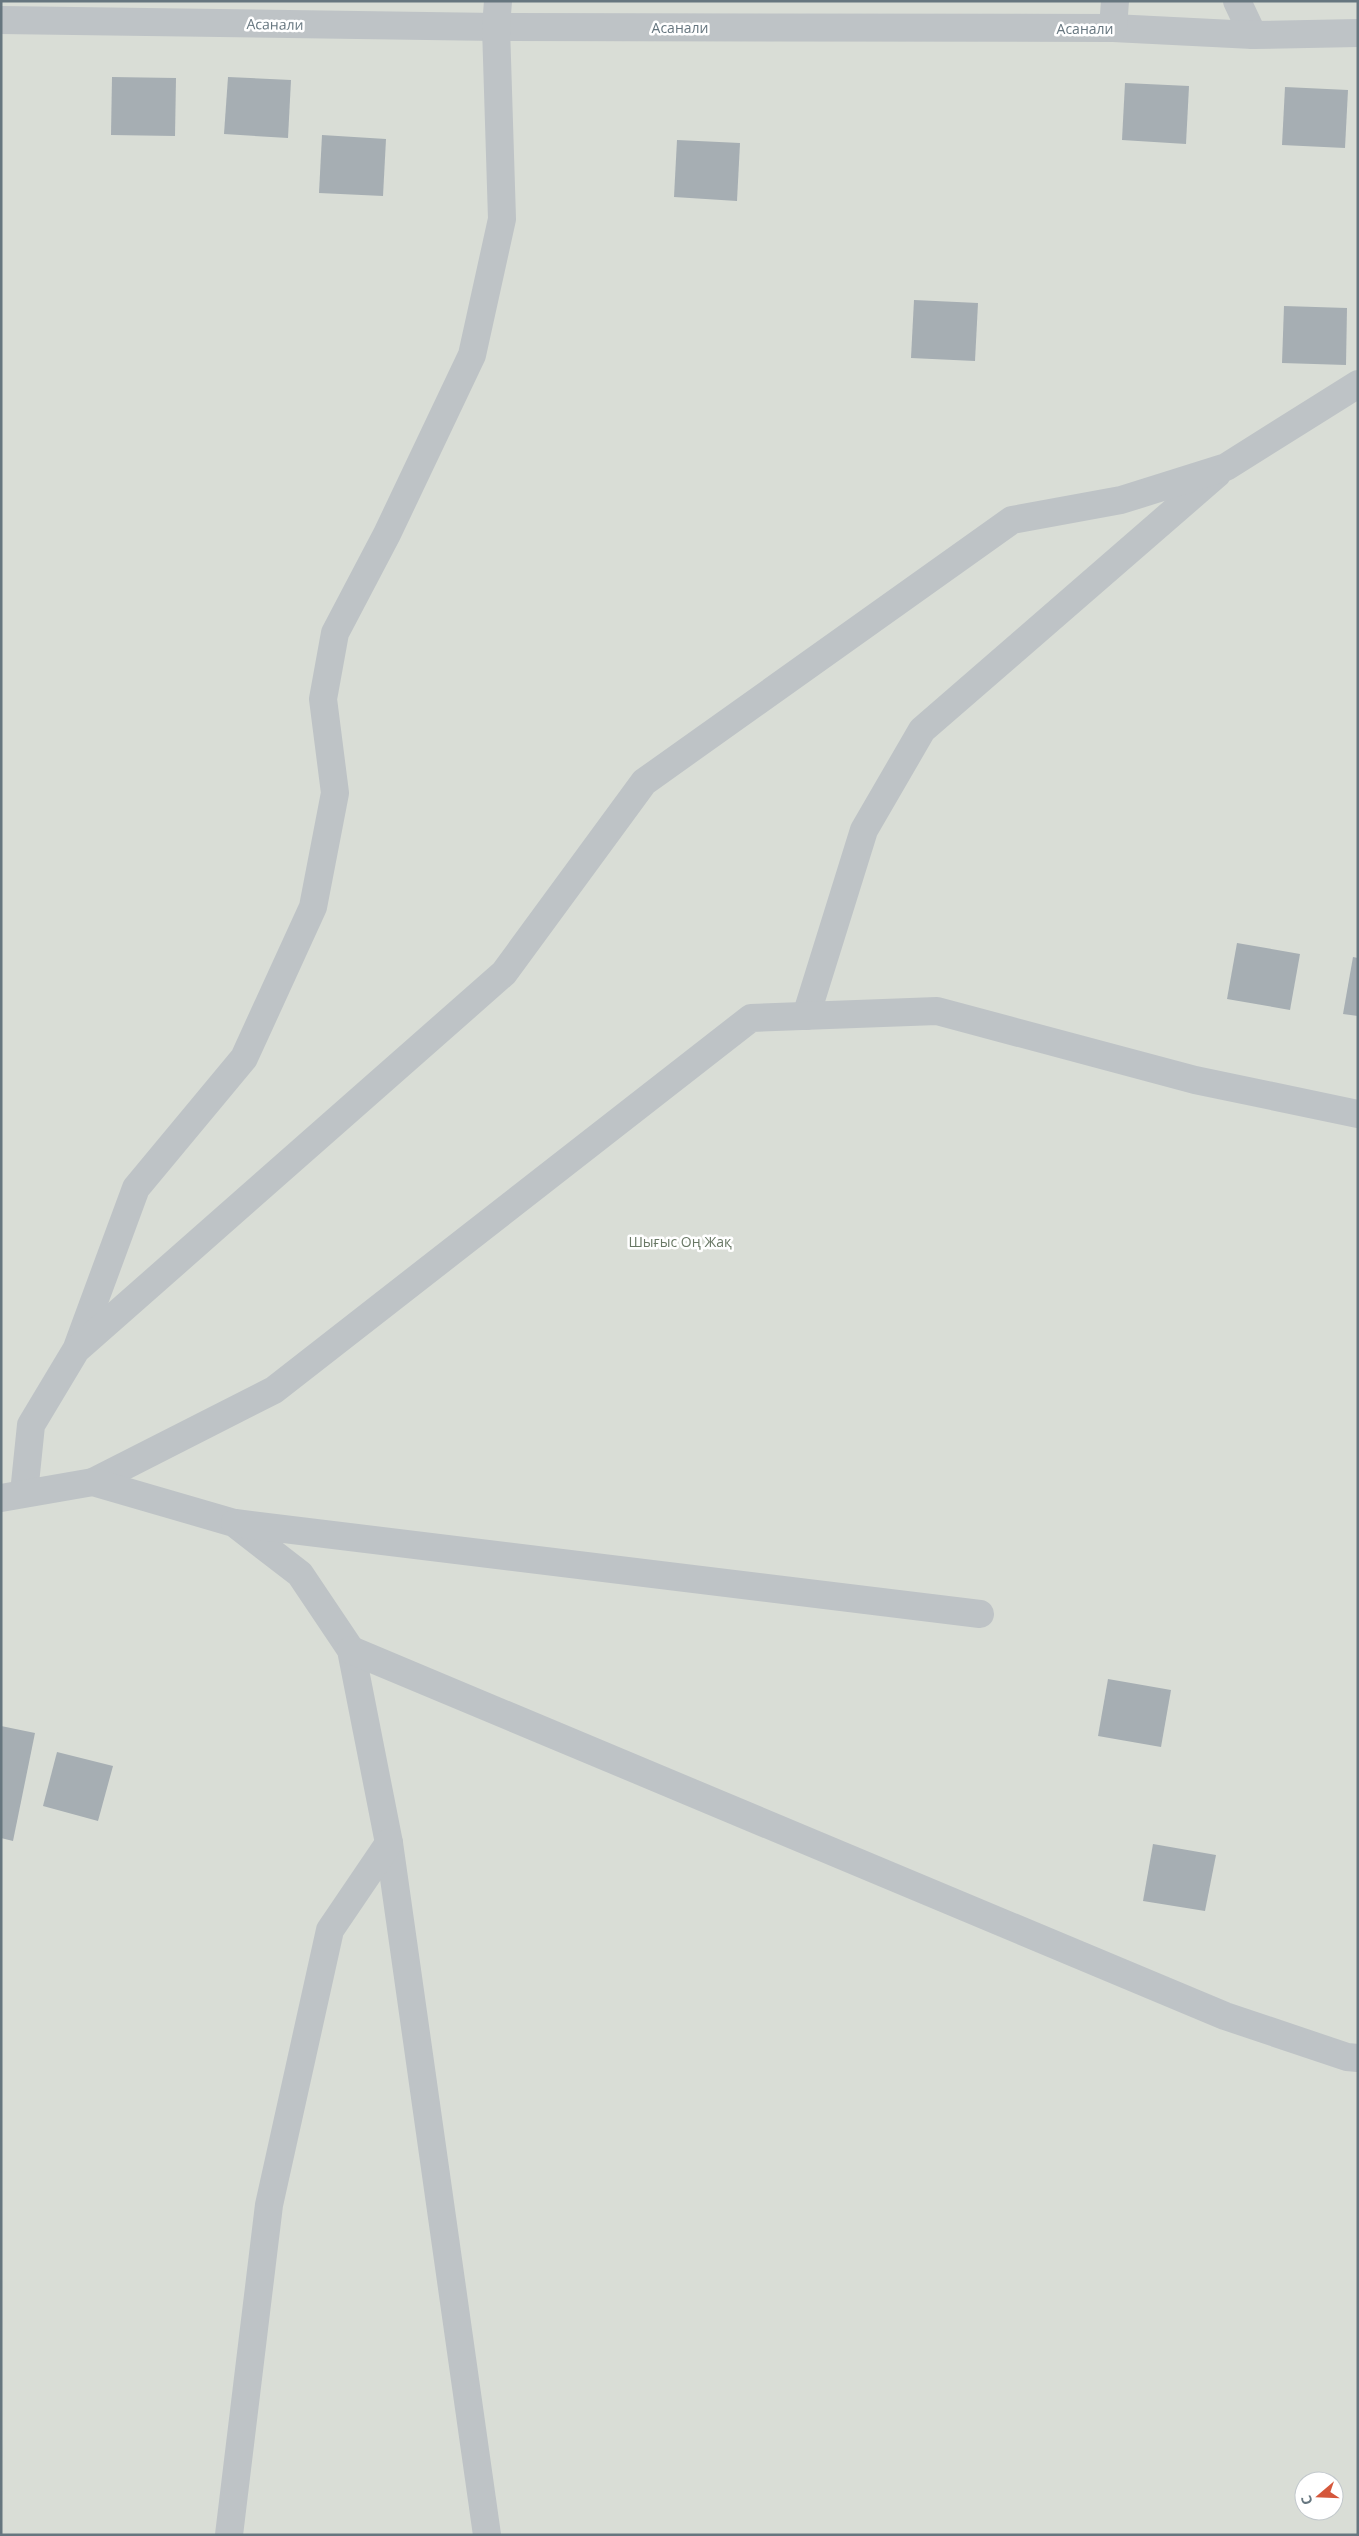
<svg xmlns="http://www.w3.org/2000/svg" width="1359" height="2536" font-family="'Open Sans',sans-serif">
<style>
.green{fill:#d9ddd6;fill-rule:evenodd}
.building{fill:#a6aeb3}
.lines{fill:none;stroke-linecap:round;stroke-linejoin:round}
.minor{stroke:#bec3c6;stroke-width:28}
.labels{text-anchor:middle;dominant-baseline:central;stroke-width:5;stroke-linejoin:round;paint-order:stroke}
.street-label{font-size:14px;fill:#66767f;stroke:#fff}
.park-label{font-size:14px;fill:#697865;stroke:#fff}
</style>
<rect width="100%" height="100%" fill="#f9f9f7"/>
<path class="green" d="M1 1H1358V2535H1ZM1304 2481H1334V2511H1304Z"/>
<g class="building">
<polygon points="112,77 176,78 175,136 111,135"/>
<polygon points="228,77 291,80 288,138 224,134"/>
<polygon points="1125,83 1189,86 1186,144 1122,140"/>
<polygon points="1285,87 1348,90 1345,148 1282,145"/>
<polygon points="322,135 386,139 383,196 319,193"/>
<polygon points="677,140 740,143 737,201 674,197"/>
<polygon points="914,300 978,303 975,361 911,358"/>
<polygon points="1284,306 1347,308 1346,365 1282,363"/>
<polygon points="1237,943 1300,954 1290,1010 1227,999"/>
<polygon points="1353,957 1358,958 1358,1016 1343,1014"/>
<polygon points="1108,1679 1171,1690 1161,1747 1098,1736"/>
<polygon points="1,1726 35,1733 13,1841 1,1838"/>
<polygon points="57,1752 113,1766 98,1821 43,1806"/>
<polygon points="1153,1844 1216,1855 1205,1911 1143,1901"/>
</g>
<g class="lines">
<g class="minor">
<polyline points="1237,1 1253,35"/>
<polyline points="1,20 496,27 1113,28 1253,35 1358,33"/>
<polyline points="1113,28 1115,1"/>
<polyline points="806,1016 864,830 922,730 1217,474"/>
<polyline points="78,1345 136,1188 244,1058 313,907 335,793 323,699 335,633 387,534 472,355 502,219 496,27 498,1"/>
<polyline points="93,1482 274,1390 751,1018 937,1011 1195,1080 1358,1114"/>
<polyline points="24,1493 31,1425 76,1350 504,973 644,782 1012,520 1121,500 1226,467 1358,384"/>
<polyline points="1,1498 93,1482 234,1523 300,1574 351,1650 389,1843 487,2535"/>
<polyline points="235,1523 980,1614"/>
<polyline points="351,1650 1225,2016 1347,2057 1358,2058"/>
<polyline points="229,2535 269,2205 330,1930 389,1843"/>
</g>
</g>
<g class="labels">
<g class="street-label">
<text transform="translate(275 24) rotate(1)">Асанали</text>
<text x="680" y="27">Асанали</text>
<text x="1085" y="28">Асанали</text>
</g>
<g class="park-label">
<text x="680" y="1241">Шығыс Оң Жақ</text>
</g>
</g>
<rect width="1359" height="2536" fill="none" stroke="#66767f" stroke-width="5"/>
<g transform="translate(1319 2496) rotate(251)"><circle r="24" fill="#ffffff" stroke="#c2c8cc"/>
<path d="M0-4L9 19L0 12L-9 19Z" fill="#d5573b"/>
<text y="-8" font-size="14" font-weight="bold" text-anchor="middle" fill="#66767f">С</text>
</g>
</svg>
